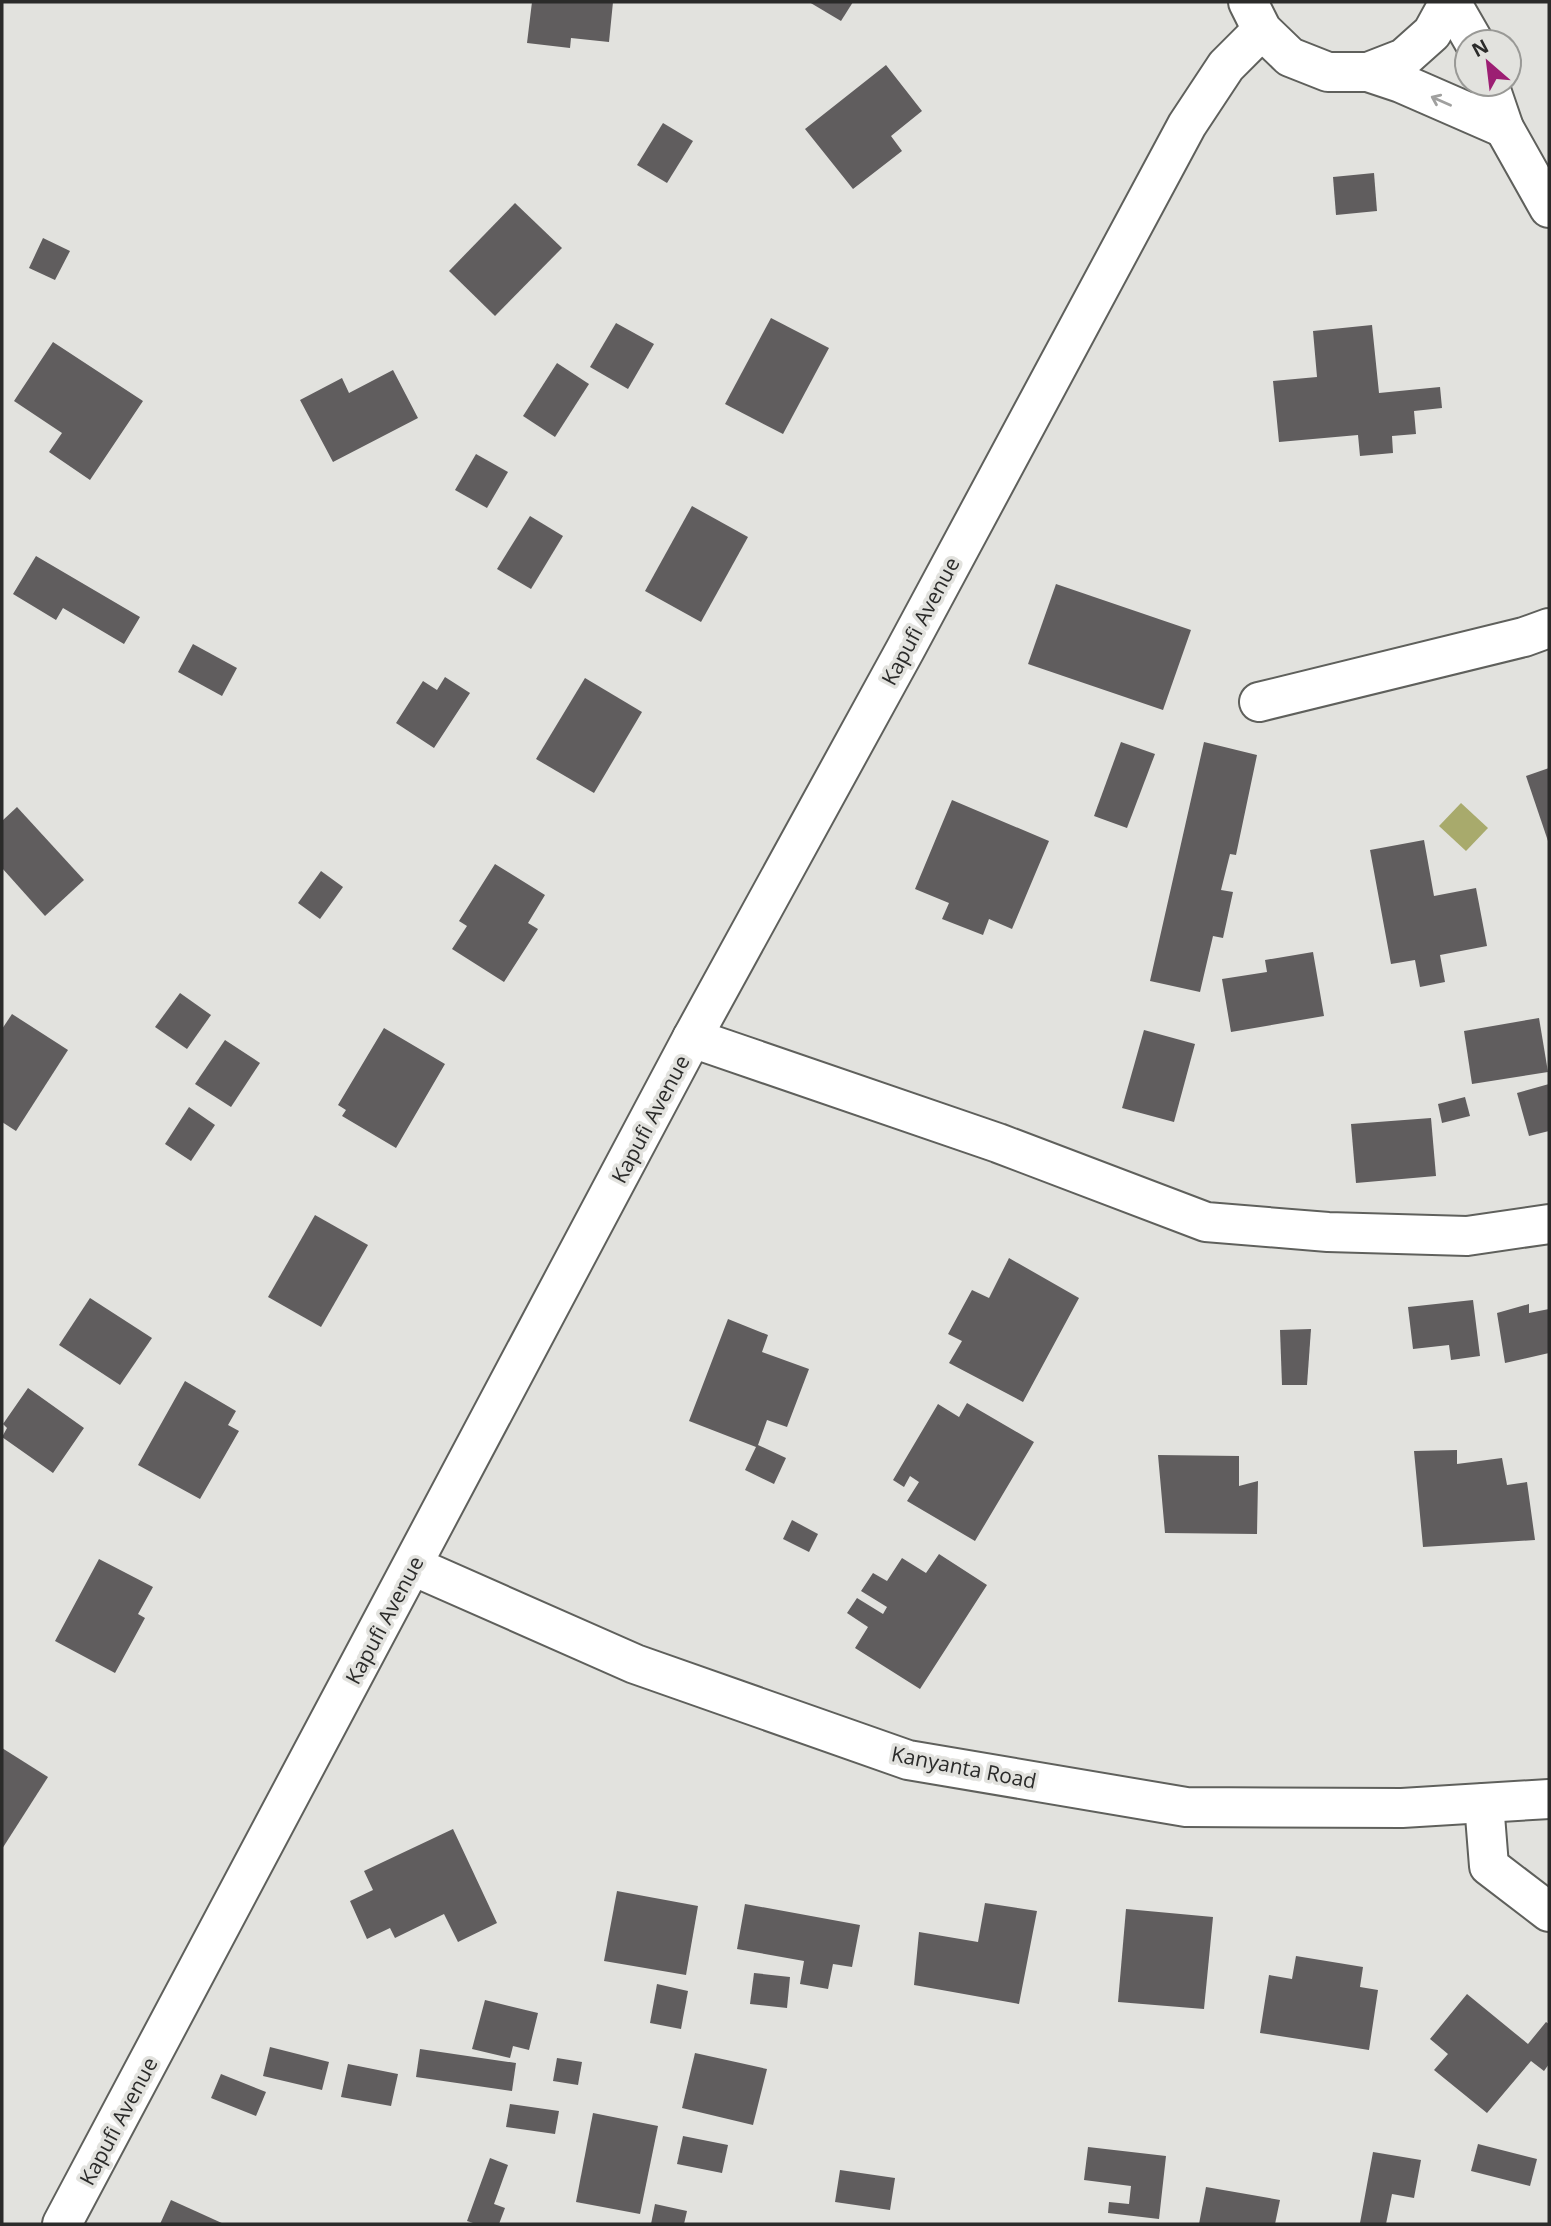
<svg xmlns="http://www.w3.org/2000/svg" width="1551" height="2226" font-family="'Open Sans',sans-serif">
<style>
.water{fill:#a8aa6c}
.building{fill:#605d5e}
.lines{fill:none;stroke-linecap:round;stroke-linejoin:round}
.minor-casing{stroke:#5f605c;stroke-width:42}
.minor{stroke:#fff;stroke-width:38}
.oneway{stroke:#a0a09f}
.labels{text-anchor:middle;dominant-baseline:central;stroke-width:7;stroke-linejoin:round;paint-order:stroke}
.street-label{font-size:21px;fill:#2b2b2a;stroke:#e2e2de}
</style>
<rect width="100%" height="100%" fill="#e2e2de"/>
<polygon class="water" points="1461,803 1488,828 1466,851 1439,826"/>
<g class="building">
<polygon points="532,2 613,2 609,42 571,38 570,48 527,43"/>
<polygon points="809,2 853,2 841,21"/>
<polygon points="886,65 922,111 891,136 902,151 853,189 805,129"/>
<polygon points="663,123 693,141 667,183 637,165"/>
<polygon points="1374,173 1377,211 1336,215 1333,177"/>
<polygon points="515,203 562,248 495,316 449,271"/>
<polygon points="43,238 70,251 55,280 29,268"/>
<polygon points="771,318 829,348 783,434 725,404"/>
<polygon points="616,323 654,344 628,389 590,367"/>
<polygon points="1372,325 1379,393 1440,387 1442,408 1414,411 1416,434 1392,436 1393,453 1360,456 1358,435 1279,442 1273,381 1317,377 1313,331"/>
<polygon points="53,342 143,401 90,480 49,452 62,433 14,401"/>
<polygon points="557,363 589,384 555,437 523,416"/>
<polygon points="393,370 418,418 333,462 300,400 342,378 349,393"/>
<polygon points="476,454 508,472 487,508 455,490"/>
<polygon points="692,506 748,537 701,622 645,591"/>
<polygon points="530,516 563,536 531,589 497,569"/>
<polygon points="36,556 140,617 124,644 63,608 56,620 13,594"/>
<polygon points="1056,584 1191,630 1163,710 1028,664"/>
<polygon points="193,644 237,668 222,696 178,672"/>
<polygon points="445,677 470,693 434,748 396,723 423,681 437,690"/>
<polygon points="585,678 642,712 594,793 536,759"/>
<polygon points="1121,742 1155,754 1127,828 1094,816"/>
<polygon points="1204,742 1257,755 1236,855 1230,854 1221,890 1233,892 1223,938 1213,936 1200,992 1150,981"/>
<polygon points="1549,768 1549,844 1526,776"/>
<polygon points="952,800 1049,841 1012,929 989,919 983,935 942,919 949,903 915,889"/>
<polygon points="17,807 84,880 45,916 2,868 2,821"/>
<polygon points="1424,840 1434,896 1476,888 1487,946 1440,955 1445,982 1420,987 1415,960 1391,964 1370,850"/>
<polygon points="495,864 545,895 528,923 538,929 504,982 452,949 467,926 459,921"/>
<polygon points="321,871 343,887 320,919 298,903"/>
<polygon points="1313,952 1324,1016 1231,1032 1222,979 1267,972 1265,960"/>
<polygon points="180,993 211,1015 187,1049 155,1027"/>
<polygon points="12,1014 68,1050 16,1131 2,1122 2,1029"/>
<polygon points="1539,1018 1548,1072 1472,1084 1464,1031"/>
<polygon points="384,1028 445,1064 396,1148 342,1116 346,1110 338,1105"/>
<polygon points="1144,1030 1195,1044 1174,1122 1122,1108"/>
<polygon points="225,1040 260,1063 231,1107 195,1084"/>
<polygon points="1549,1084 1549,1131 1529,1136 1517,1093"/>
<polygon points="1465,1097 1470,1116 1442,1123 1438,1104"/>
<polygon points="189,1107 215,1125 191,1161 165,1144"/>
<polygon points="1431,1118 1436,1176 1356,1183 1351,1124"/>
<polygon points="315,1215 368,1245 321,1327 268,1297"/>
<polygon points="1009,1258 1079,1298 1023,1402 949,1363 962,1341 948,1334 972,1290 989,1298"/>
<polygon points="90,1298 152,1338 120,1385 59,1345"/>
<polygon points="1473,1300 1480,1356 1451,1360 1449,1345 1413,1349 1408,1307"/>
<polygon points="1529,1304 1529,1313 1549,1309 1549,1353 1505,1363 1497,1313"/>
<polygon points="728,1319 768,1335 762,1352 809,1369 787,1427 767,1420 758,1445 786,1458 774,1484 745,1470 756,1447 689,1421"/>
<polygon points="1311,1329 1307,1385 1282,1385 1280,1330"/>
<polygon points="185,1381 236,1411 228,1425 239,1431 200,1499 138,1465"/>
<polygon points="28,1388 84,1428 53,1473 2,1437 7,1428 3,1424"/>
<polygon points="967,1403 1034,1442 975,1541 907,1501 919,1482 910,1476 904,1487 893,1480 938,1404 959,1417"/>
<polygon points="1457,1450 1457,1464 1502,1458 1507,1485 1527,1482 1535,1540 1423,1547 1414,1451"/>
<polygon points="1158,1455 1239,1456 1239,1486 1258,1481 1257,1534 1165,1533"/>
<polygon points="792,1520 818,1534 809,1552 783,1539"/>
<polygon points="939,1554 987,1585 920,1689 855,1648 868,1627 847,1613 857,1598 883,1614 887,1607 861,1591 873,1573 887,1581 902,1558 926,1573"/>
<polygon points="99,1559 153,1587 138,1614 145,1618 115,1673 55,1641"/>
<polygon points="2,1748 48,1777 2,1849"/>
<polygon points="453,1829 497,1923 458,1942 444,1914 395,1938 390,1928 367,1939 350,1901 373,1890 364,1871"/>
<polygon points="617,1891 698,1906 686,1975 604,1961"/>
<polygon points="985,1903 1037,1911 1019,2004 914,1985 919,1932 978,1942"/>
<polygon points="745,1904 860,1925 852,1967 833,1964 828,1989 800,1984 804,1961 737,1949"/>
<polygon points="1126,1909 1213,1917 1204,2009 1118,2002"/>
<polygon points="1296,1956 1363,1967 1360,1987 1378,1990 1369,2050 1260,2033 1269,1975 1292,1979"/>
<polygon points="754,1973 790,1977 787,2008 750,2004"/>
<polygon points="657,1984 688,1991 681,2029 650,2023"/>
<polygon points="1467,1994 1528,2044 1546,2022 1549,2024 1549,2064 1544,2071 1531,2061 1487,2113 1434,2070 1448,2054 1430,2039"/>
<polygon points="485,2000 538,2013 529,2050 513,2046 510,2058 472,2049"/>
<polygon points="270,2047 329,2062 322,2090 263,2076"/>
<polygon points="420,2049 516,2063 512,2091 416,2077"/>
<polygon points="695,2053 767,2069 753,2125 682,2108"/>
<polygon points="557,2058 582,2062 578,2085 553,2081"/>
<polygon points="348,2064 398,2074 391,2106 341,2097"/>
<polygon points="221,2074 266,2092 256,2116 211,2098"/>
<polygon points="510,2104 559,2111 555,2134 506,2127"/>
<polygon points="593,2113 658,2126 640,2214 576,2202"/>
<polygon points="683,2136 728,2145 722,2173 677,2164"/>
<polygon points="1478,2144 1537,2159 1530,2186 1471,2171"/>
<polygon points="1088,2147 1166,2156 1159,2219 1108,2213 1109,2202 1129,2204 1131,2186 1084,2180"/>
<polygon points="1373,2152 1421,2160 1414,2198 1392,2194 1386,2224 1360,2223"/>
<polygon points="490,2158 508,2165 494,2204 505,2208 499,2224 476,2224 467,2221"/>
<polygon points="840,2170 895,2178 890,2210 835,2202"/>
<polygon points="1206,2187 1280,2200 1275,2224 1199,2224"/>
<polygon points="171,2200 224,2224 160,2224"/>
<polygon points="655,2204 687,2211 684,2224 651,2224"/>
</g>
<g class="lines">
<defs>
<g id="minor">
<polyline points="1248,2 1262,30 1290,57 1328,72 1368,72 1404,58 1432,33 1449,2"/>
<polyline points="1451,2 1474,42"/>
<polyline points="1368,72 1401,83 1504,128"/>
<polyline points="1489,84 1504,128 1549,208"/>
<polyline points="1259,702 1524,637 1549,628"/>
<polyline points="692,1038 998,1143 1206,1222 1328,1232 1467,1236 1549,1224"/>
<polyline points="413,1566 635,1664 908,1760 1186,1807 1402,1808 1549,1799"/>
<polyline points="1484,1803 1489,1866 1549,1912"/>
<polyline points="62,2224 692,1038 905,650 1187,125 1226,66 1262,30"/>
</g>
</defs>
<use href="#minor" class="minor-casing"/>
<use href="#minor" class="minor"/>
</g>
<defs><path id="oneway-shaft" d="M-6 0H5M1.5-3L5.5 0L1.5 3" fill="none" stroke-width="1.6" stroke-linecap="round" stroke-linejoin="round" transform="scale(1.75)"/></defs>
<use class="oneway" href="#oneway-shaft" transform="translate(1441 101) rotate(-156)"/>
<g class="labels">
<g class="street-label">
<text transform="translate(920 621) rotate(-62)">Kapufi Avenue</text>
<text transform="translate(650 1119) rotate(-62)">Kapufi Avenue</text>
<text transform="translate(384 1620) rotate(-62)">Kapufi Avenue</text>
<text transform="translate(964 1767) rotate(11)">Kanyanta Road</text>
<text transform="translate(118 2121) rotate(-62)">Kapufi Avenue</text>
</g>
</g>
<rect width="1551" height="2226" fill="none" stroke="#2b2b2a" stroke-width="7"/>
<g transform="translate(1488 63) rotate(332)"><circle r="33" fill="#e2e2de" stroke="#999996" stroke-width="2"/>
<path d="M0-5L12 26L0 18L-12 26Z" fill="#9c1e73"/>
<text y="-10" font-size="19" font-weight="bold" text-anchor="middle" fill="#2b2b2a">N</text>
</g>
</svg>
